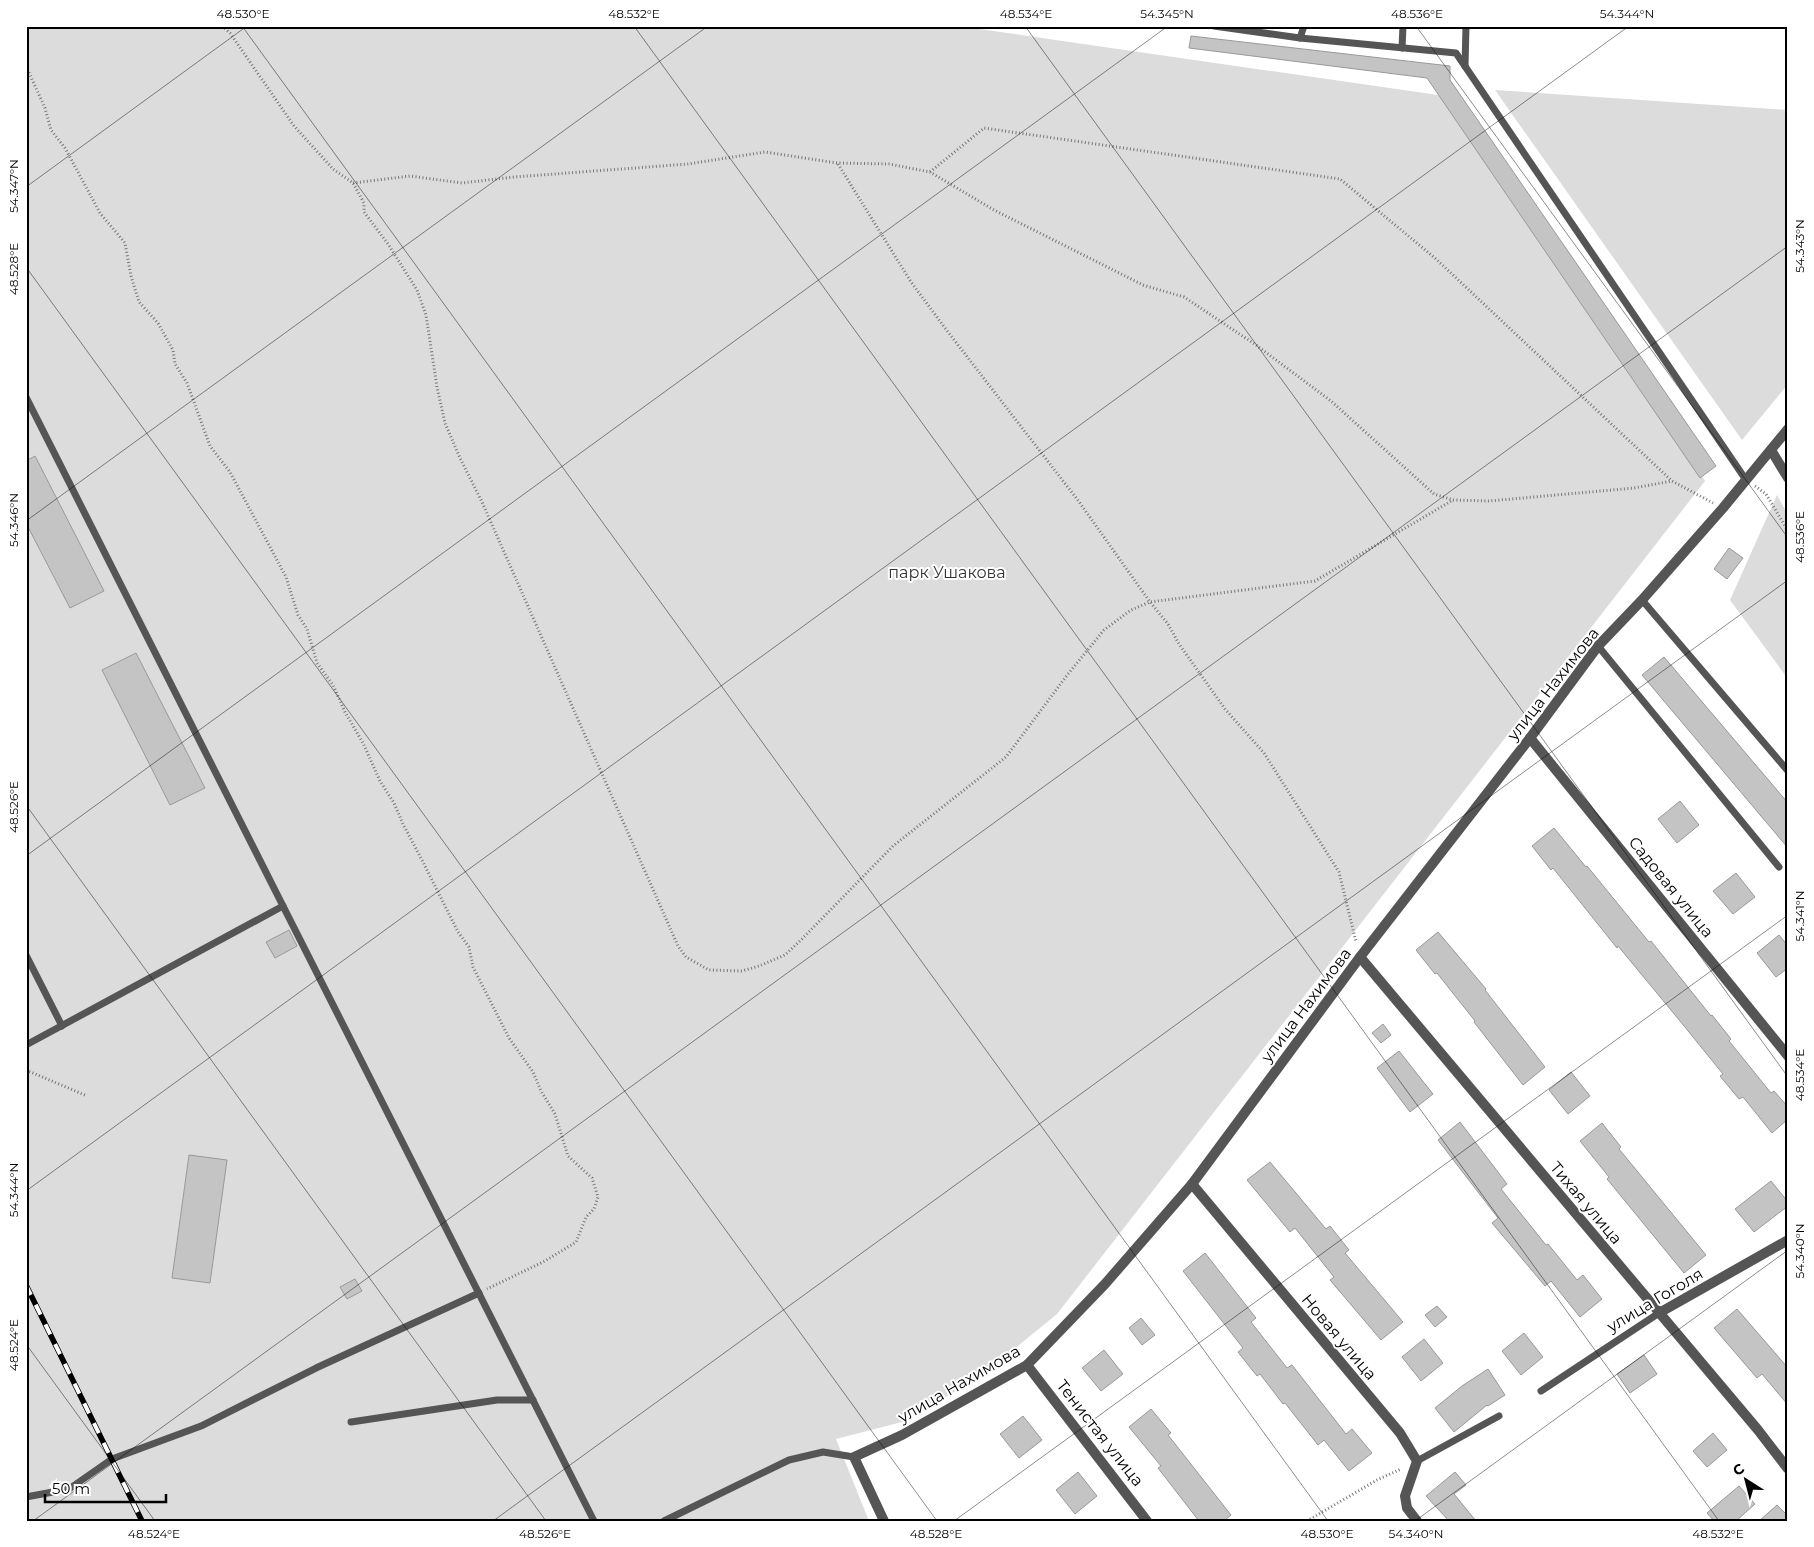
<svg xmlns="http://www.w3.org/2000/svg" width="1814" height="1547" font-family="Montserrat,sans-serif">
<style>
.green{fill:#dcdcdc}
.building{fill:#c4c4c4;stroke:#999}
.lines{fill:none;stroke-linecap:round;stroke-linejoin:round}
.path{stroke:#777;stroke-width:3;stroke-dasharray:1 2.5;stroke-linecap:butt}
.lane{stroke:#555;stroke-width:7}
.street{stroke:#555;stroke-width:10}
.rail-casing{stroke:#000;stroke-width:5.5}
.rail{stroke:#fff;stroke-width:4;stroke-dasharray:11;stroke-linecap:butt}
.ticks{fill:none;stroke:#000;stroke-width:1;stroke-opacity:0.45}
.labels{text-anchor:middle;dominant-baseline:central;stroke-width:4;stroke-linejoin:round;paint-order:stroke}
.park-label{font-size:16px;fill:#333;stroke:#fff}
.street-label{font-size:16px;fill:#000;stroke:#fff}
.neatline{fill:none;stroke:#000;stroke-width:2}
.ticks-label{font-size:12px;text-anchor:middle;fill:#000}
</style>
<rect width="100%" height="100%" fill="#fff"/>
<g class="green">
<polygon points="26,26 958,26 1452,97 1705,481 1057,1314 980,1377 902,1422 836,1439 869,1521 26,1521"/>
<polygon points="1495,90 1788,110 1788,384 1742,440"/>
<polygon points="1777,495 1788,515 1788,679 1730,600"/>
</g>
<g class="building">
<polygon points="1191,36 1450,66 1450,80 1716,466 1700,478 1427,78 1189,48"/>
<polygon points="35,456 104,591 70,608 26,523 26,461"/>
<polygon points="1729,548 1743,558 1727,579 1714,569"/>
<polygon points="136,653 205,788 170,805 102,670"/>
<polygon points="1664,657 1788,803 1788,848 1642,675"/>
<polygon points="1680,801 1699,825 1677,843 1658,819"/>
<polygon points="1554,828 1586,867 1587,866 1649,942 1651,941 1711,1016 1712,1015 1731,1039 1729,1041 1771,1093 1774,1091 1788,1107 1788,1119 1772,1133 1743,1097 1739,1099 1720,1076 1723,1074 1680,1021 1618,946 1617,948 1553,868 1551,870 1532,846"/>
<polygon points="1736,873 1755,897 1733,914 1713,891"/>
<polygon points="289,930 297,946 275,958 266,942"/>
<polygon points="1438,932 1486,989 1485,990 1545,1067 1523,1085 1474,1022 1475,1021 1437,973 1435,974 1416,950"/>
<polygon points="1779,935 1788,946 1788,968 1776,977 1757,953"/>
<polygon points="1383,1024 1391,1035 1381,1043 1372,1033"/>
<polygon points="1399,1051 1433,1094 1410,1112 1377,1068"/>
<polygon points="1571,1072 1590,1096 1568,1114 1549,1090"/>
<polygon points="1460,1122 1507,1184 1501,1189 1546,1245 1548,1244 1577,1280 1583,1275 1602,1299 1580,1317 1551,1281 1545,1286 1492,1223 1498,1218 1438,1140"/>
<polygon points="1602,1123 1621,1147 1619,1149 1706,1255 1684,1273 1607,1179 1609,1177 1580,1141"/>
<polygon points="189,1155 227,1160 210,1283 172,1278"/>
<polygon points="1270,1162 1326,1229 1330,1226 1349,1250 1345,1253 1403,1322 1381,1340 1330,1280 1334,1277 1295,1228 1290,1232 1247,1180"/>
<polygon points="1771,1181 1788,1202 1788,1206 1754,1232 1735,1209"/>
<polygon points="1205,1253 1256,1318 1251,1322 1287,1368 1292,1365 1346,1434 1352,1429 1372,1453 1349,1471 1324,1440 1318,1445 1285,1403 1283,1404 1260,1374 1257,1376 1238,1352 1243,1348 1183,1271"/>
<polygon points="355,1279 362,1291 347,1299 340,1287"/>
<polygon points="1437,1306 1447,1317 1435,1327 1425,1315"/>
<polygon points="1737,1309 1788,1368 1788,1405 1762,1374 1757,1378 1714,1328"/>
<polygon points="1141,1318 1155,1335 1142,1345 1129,1328"/>
<polygon points="1524,1333 1543,1357 1521,1375 1502,1351"/>
<polygon points="1424,1339 1443,1363 1421,1381 1402,1357"/>
<polygon points="1104,1350 1123,1374 1101,1391 1082,1368"/>
<polygon points="1644,1355 1657,1374 1630,1393 1617,1374"/>
<polygon points="1488,1369 1505,1395 1488,1406 1487,1405 1454,1432 1435,1408 1462,1386"/>
<polygon points="1151,1409 1171,1433 1168,1435 1231,1515 1224,1521 1199,1521 1158,1468 1161,1466 1129,1427"/>
<polygon points="1023,1416 1042,1440 1019,1458 1000,1434"/>
<polygon points="1713,1433 1727,1450 1707,1467 1693,1451"/>
<polygon points="1078,1472 1097,1496 1075,1514 1056,1490"/>
<polygon points="1455,1472 1466,1485 1454,1494 1476,1521 1449,1521 1426,1496"/>
<polygon points="1739,1486 1755,1504 1736,1521 1714,1521 1707,1513"/>
<polygon points="1777,1505 1788,1516 1788,1521 1759,1521"/>
</g>
<g class="lines">
<g class="path">
<polyline points="222,26 230,33 294,126 333,169 353,183 364,203 364,212 388,244 417,290 426,315 437,387 445,423 460,458 482,502 678,946 686,957 709,970 742,971 759,966 785,955 802,939 893,846 1006,757 1068,674 1104,630 1131,610 1150,602 1315,581 1453,500"/>
<polyline points="26,66 45,108 51,130 65,148 100,213 125,243 131,276 139,302 158,323 173,350 175,364 187,383 210,446 230,472 286,577 298,615 307,629 317,663 333,685 345,712 363,743 380,781 394,803 403,824 423,862 458,932 469,947 473,967 509,1038 533,1072 541,1091 555,1114 568,1156 592,1178 598,1197 594,1209 586,1217 576,1242 545,1261 487,1289"/>
<polyline points="838,164 911,282 948,332 1077,499 1150,602 1168,624 1179,644 1225,709 1264,753 1339,872 1356,942"/>
<polyline points="930,172 984,128 1340,179 1436,259 1672,481"/>
<polyline points="353,183 410,176 462,183 514,177 688,164 765,152 837,163 889,164 930,172 994,210 1143,285 1184,297 1256,345 1331,401 1434,494 1453,500 1489,501 1634,488 1672,481 1713,503"/>
<polyline points="1755,486 1766,494 1788,531"/>
<polyline points="26,1070 87,1096"/>
<polyline points="1307,1521 1377,1480 1401,1469"/>
</g>
<g class="lane">
<polyline points="1214,26 1300,38 1456,53 1746,480"/>
<polyline points="1300,38 1304,26"/>
<polyline points="1402,48 1403,26"/>
<polyline points="1465,66 1466,26"/>
<polyline points="26,397 283,906"/>
<polyline points="1642,600 1788,771"/>
<polyline points="1598,646 1779,867"/>
<polyline points="26,955 62,1026"/>
<polyline points="26,1045 283,906 594,1521"/>
<polyline points="1541,1391 1659,1313"/>
<polyline points="351,1422 497,1400 533,1400"/>
<polyline points="1417,1461 1499,1416"/>
<polyline points="26,1497 69,1489 112,1459 201,1426 316,1368 479,1293"/>
<polyline points="664,1521 789,1460 823,1452 854,1457"/>
</g>
<g class="street">
<polyline points="1771,450 1788,478"/>
<polyline points="1530,738 1788,1056"/>
<polyline points="1360,957 1758,1430 1788,1469"/>
<polyline points="1192,1184 1400,1433 1417,1461 1405,1496 1407,1508 1417,1521"/>
<polyline points="1659,1313 1788,1240"/>
<polyline points="1027,1365 1147,1521"/>
<polyline points="884,1521 854,1457 902,1435 1027,1365 1105,1284 1192,1184 1360,957 1530,738 1598,646 1642,600 1723,508 1788,429"/>
</g>
<defs>
<polyline id="rail" points="26,1285 142,1521"/>
</defs>
<use href="#rail" class="rail-casing"/>
<use href="#rail" class="rail"/>
</g>
<path class="ticks" d="M242 26 1328 1521M634 26 1719 1521M1025 26 1788 1077M1416 26 1788 538M26 187 247 26M26 267 937 1521M26 521 708 26M26 805 546 1521M26 856 1168 26M26 1191 1629 26M26 1344 155 1521M33 1521 1788 246M493 1521 1788 580M954 1521 1788 915M1415 1521 1788 1250"/>
<g class="labels">
<g class="park-label">
<text x="947" y="572">парк Ушакова</text>
</g>
<g class="street-label">
<text transform="translate(1553 684) rotate(-52)">улица Нахимова</text>
<text transform="translate(1671 887) rotate(51)">Садовая улица</text>
<text transform="translate(1306 1005) rotate(-53)">улица Нахимова</text>
<text transform="translate(1586 1203) rotate(50)">Тихая улица</text>
<text transform="translate(1655 1300) rotate(-31)">улица Гоголя</text>
<text transform="translate(1339 1337) rotate(50)">Новая улица</text>
<text transform="translate(959 1384) rotate(-30)">улица Нахимова</text>
<text transform="translate(1100 1433) rotate(52)">Тенистая улица</text>
</g>
</g>
<rect width="1814" height="1547" fill="none" stroke="#ffffff" stroke-width="55"/>
<g transform="translate(1746 1480) rotate(324)" stroke="#ffffff" stroke-width="4" paint-order="stroke">
<path d="M0-4L9 19L0 12L-9 19Z" fill="#000000"/>
<text y="-8" font-size="14" font-weight="bold" text-anchor="middle" fill="#000000">С</text>
</g>
<path d="M45 1494v8h121v-8" fill="none" stroke="#000000" stroke-width="2.5"/>
<text x="52" y="1494" font-size="15" fill="#000000" stroke="#ffffff" stroke-width="4" paint-order="stroke">50 m</text>
<rect x="28" y="28" width="1758" height="1492" class="neatline"/>
<g class="ticks-label">
<text x="243" y="18">48.530°E</text>
<text x="634" y="18">48.532°E</text>
<text x="1026" y="18">48.534°E</text>
<text x="1167" y="18">54.345°N</text>
<text x="1417" y="18">48.536°E</text>
<text x="1627" y="18">54.344°N</text>
<text transform="translate(14 186) rotate(-90)" y="4">54.347°N</text>
<text transform="translate(1800 246) rotate(-90)" y="4">54.343°N</text>
<text transform="translate(14 269) rotate(-90)" y="4">48.528°E</text>
<text transform="translate(14 520) rotate(-90)" y="4">54.346°N</text>
<text transform="translate(1800 537) rotate(-90)" y="4">48.536°E</text>
<text transform="translate(14 807) rotate(-90)" y="4">48.526°E</text>
<text transform="translate(1800 916) rotate(-90)" y="4">54.341°N</text>
<text transform="translate(1800 1075) rotate(-90)" y="4">48.534°E</text>
<text transform="translate(14 1190) rotate(-90)" y="4">54.344°N</text>
<text transform="translate(1800 1251) rotate(-90)" y="4">54.340°N</text>
<text transform="translate(14 1345) rotate(-90)" y="4">48.524°E</text>
<text x="154" y="1538">48.524°E</text>
<text x="545" y="1538">48.526°E</text>
<text x="936" y="1538">48.528°E</text>
<text x="1327" y="1538">48.530°E</text>
<text x="1416" y="1538">54.340°N</text>
<text x="1718" y="1538">48.532°E</text>
</g>
</svg>
